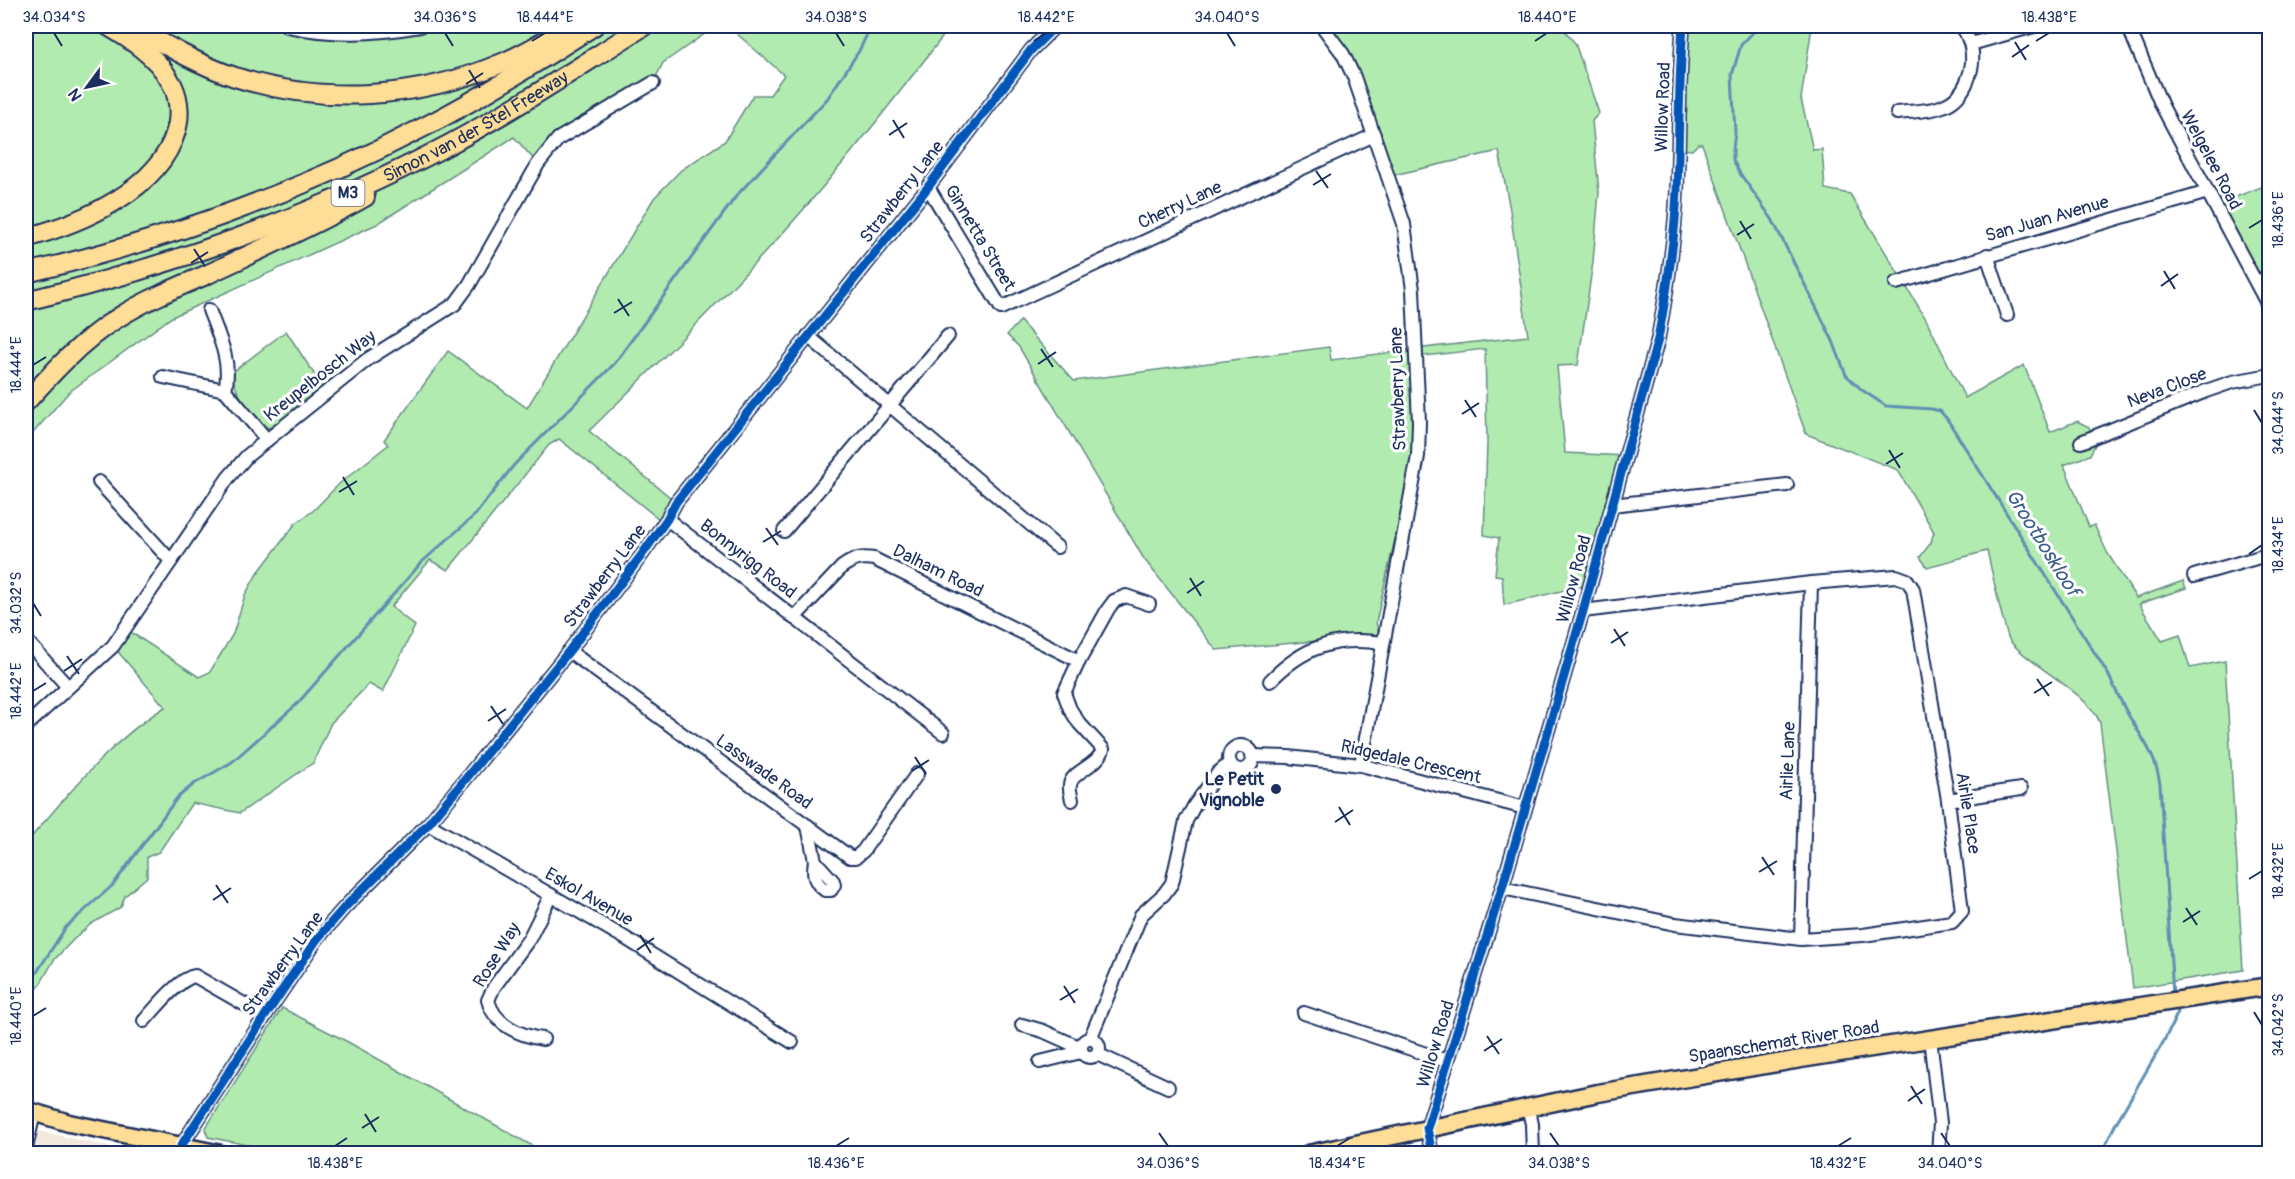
<svg xmlns="http://www.w3.org/2000/svg" width="2295" height="1179" font-family="Pangolin,sans-serif">
<style>
.built{fill:#f2e8db}
.green{fill:#b2ebaf;stroke:#668d86;stroke-width:1.5}
.lines{fill:none;stroke-linecap:round;stroke-linejoin:round}
.stream{stroke:#5f90b4;stroke-width:3}
.minor-casing{stroke:#1b2f5e;stroke-width:16}
.major-casing{stroke:#1b2f5e;stroke-width:21}
.highway-casing{stroke:#1b2f5e;stroke-width:22}
.minor{stroke:#fff;stroke-width:12}
.major{stroke:#fedd96;stroke-width:16}
.highway{stroke:#fedd96;stroke-width:18}
.cycleway-casing{stroke:#fff;stroke-width:13}
.cycleway{stroke:#0057b8;stroke-width:9}
.ticks{fill:none;stroke:#1b2f5e;stroke-width:2}
.poi-dot{fill:#1b2f5e;stroke:#fff;stroke-width:2}
.labels{text-anchor:middle;dominant-baseline:central;stroke-width:6;stroke-linejoin:round;paint-order:stroke}
.shield{fill:#fff;stroke:#5f6d8e;stroke-width:1.5}
.shield-label{font-size:16px;font-weight:bold;fill:#1b2f5e}
.street-label{font-size:18px;fill:#1b2f5e;stroke:#fff}
.poi-label{font-size:18px;font-weight:bold;fill:#1b2f5e;stroke:#fff;text-anchor:end}
.water-label{font-size:20px;font-style:italic;fill:#3d5f89;stroke:#fff}
.neatline{fill:none;stroke:#1b2f5e;stroke-width:2}
.ticks-label{font-size:15px;text-anchor:middle;fill:#1b2f5e}
</style>
<rect width="100%" height="100%" fill="#fff"/>
<filter id="ink" filterUnits="userSpaceOnUse"><feTurbulence type="fractalNoise" baseFrequency=".0167" numOctaves="2"/><feDisplacementMap in="SourceGraphic" scale="12" xChannelSelector="R" yChannelSelector="G"/><feConvolveMatrix kernelMatrix="1 2 1 2 8 2 1 2 1" color-interpolation-filters="sRGB"/></filter>
<g filter="url(#ink)">
<polygon class="built" points="38,1131 138,1153 32,1153"/>
<g class="green">
<polygon points="26,26 287,26 322,33 420,26 716,26 663,63 653,83 558,139 538,164 514,137 377,224 172,317 69,392 26,441"/>
<path d="M728 26H951C896 97 841 168 781 235 719 303 654 367 589 431L676 502 664 523 559 439 549 445 448 570 430 560 391 607 415 626 383 692 369 684 331 723 313 763 240 813 192 803 159 852 147 857V877L125 896 121 907 91 924 73 940 54 960 38 988 30 986 26 993V843C68 795 110 741 165 707L113 646 126 629 199 677 210 672 233 634 245 595 257 574 295 524 314 510 339 484 388 445 384 440 448 351 527 408 654 198 681 170 725 141 753 95H770L784 75Z"/>
<polygon points="1322,26 1561,26 1575,43 1599,113 1592,121 1599,192 1593,262 1578,365 1557,366 1565,453 1626,456 1590,584 1504,605 1502,576 1495,575 1499,538 1484,535 1487,443 1485,349 1416,357 1415,349 1528,336 1510,210 1499,151 1389,176 1354,77"/>
<path d="M1683 26H1812L1801 99 1813 150 1822 149 1825 189 1850 194 1926 319 1965 398 2024 365 2050 432 2077 421 2089 427 2096 443 2090 455 2064 465 2089 527 2094 525 2108 554 2136 598 2183 581 2186 588 2139 604 2162 641 2180 635 2190 668 2225 661 2243 970 2133 988 2100 723C2090 694 2030 666 2010 641 2004 634 1991 565 1987 551L1927 567 1920 557 1930 544 1934 532 1898 470 1806 434 1702 144H1698L1692 150 1677 149Z"/>
<polygon points="2269,184 2269,274 2260,272 2254,268 2220,203"/>
<polygon points="1020,321 1074,381 1329,347 1331,360 1410,350 1414,442 1411,469 1376,622 1379,633 1372,636 1216,650 1144,559 1019,347 1007,335"/>
<path d="M286 331 324 389 274 428 266 427C251 418 232 387 231 370H235Z"/>
<polygon points="282,1008 348,1042 545,1153 293,1154 208,1137 205,1129"/>
</g>
<g class="lines">
<g class="stream">
<path d="M1759 26 1741 45 1732 75 1735 132 1733 149V160L1739 172 1772 219 1833 341 1846 375 1862 390 1886 406 1932 409 1940 411 1947 419 2108 674C2115 688 2121 703 2129 716 2144 741 2155 754 2160 784L2173 995"/>
<polyline points="26,989 66,927 113,885 177,798 194,784 232,762 297,704 422,562 475,515 514,465 615,363 737,195 827,99 859,51 871,26"/>
<polyline points="2101,1154 2116,1123 2164,1041 2178,1012 2176,1007"/>
</g>
<defs>
<g id="minor">
<path d="M287 26C334 36 373 34 420 26"/>
<polyline points="1322,26 1343,54 1354,77 1404,224 1413,290 1419,422 1418,456 1361,765"/>
<polyline points="2128,26 2162,106 2270,309"/>
<polyline points="1971,44 2034,26"/>
<path d="M1897 113C1911 111 1929 112 1943 106 1966 98 1977 65 1970 43 1968 37 1965 31 1962 26"/>
<polyline points="928,187 1001,308 1374,135"/>
<polyline points="1987,255 2007,315"/>
<polyline points="2256,282 2270,277"/>
<polyline points="1896,283 2208,192"/>
<path d="M209 310C219 337 232 362 225 390"/>
<polyline points="808,336 1057,547"/>
<polyline points="163,377 225,390 267,440"/>
<polyline points="2081,442 2206,391 2232,382 2270,375"/>
<polyline points="99,482 171,561"/>
<polyline points="1612,505 1787,485"/>
<polyline points="667,519 943,733"/>
<polyline points="784,531 948,336"/>
<polyline points="2194,576 2270,554"/>
<path d="M794 618 842 567C853 559 860 557 874 559L1079 661"/>
<polyline points="26,640 68,687"/>
<polyline points="569,651 850,857 856,857 863,851 917,774"/>
<path d="M1270 681C1303 647 1335 636 1382 643"/>
<polyline points="26,726 113,646 228,478 247,456 368,359 455,304 469,285 538,164 558,139 653,83"/>
<circle cx="1241" cy="758" r="12"/>
<polyline points="1252,756 1288,757 1361,765 1525,808"/>
<path d="M1072 800C1071 795 1069 789 1070 785 1071 771 1099 766 1103 749L1079 723 1070 709 1064 693 1079 661 1108 609 1114 601 1126 596 1149 604"/>
<polyline points="1948,800 2021,789"/>
<polyline points="428,824 625,938 792,1042"/>
<path d="M808 826 815 861 833 881 834 885 831 890H825C813 882 813 873 815 861"/>
<polyline points="1502,888 1675,924 1801,939 1863,935 1952,922 1962,911 1948,800 1913,589 1907,580 1896,576 1811,583 1583,611"/>
<polyline points="1801,939 1811,583"/>
<polyline points="1304,1013 1447,1061"/>
<path d="M144 1021C155 1009 179 978 195 976L265 1016"/>
<polyline points="1022,1025 1043,1031 1081,1048"/>
<polyline points="1930,1038 1940,1123 1938,1154"/>
<circle cx="1090" cy="1048" r="9"/>
<path d="M543 1039C521 1036 494 1025 488 1000L494 987 529 939 551 895"/>
<polyline points="1090,1039 1141,915 1164,894 1172,883 1186,821 1194,806 1218,773 1230,763"/>
<polyline points="1097,1054 1168,1087"/>
<polyline points="1040,1062 1081,1052"/>
<polyline points="1528,1107 1532,1124 1533,1154"/>
<polyline points="181,1146 265,1016 317,939 345,907 428,824 468,776 569,651 641,556 667,519 676,502 928,187 1031,50 1055,26"/>
<polyline points="26,1148 34,1113"/>
<path d="M1432 1154 1427 1128 1502 888 1583 611 1658 339C1667 290 1675 240 1677 190 1679 135 1679 80 1683 26"/>
</g>
<g id="major">
<polyline points="26,1110 69,1123 221,1154"/>
<polyline points="1308,1154 1598,1093 1801,1059 2270,986"/>
</g>
<g id="highway">
<path d="M133 26C165 45 199 65 235 77 322 105 418 99 502 63 526 53 548 39 570 26"/>
<path d="M26 238C80 223 159 191 176 131 181 114 179 94 169 79 156 56 130 39 108 26"/>
<path d="M26 273C164 241 300 192 426 126 484 96 539 61 594 26"/>
<path id="s1" d="M26 301C172 266 317 215 450 144 517 108 580 66 644 26"/>
<path d="M26 402C53 372 81 341 116 319 144 301 175 288 206 275 259 250 314 226 365 197"/>
</g>
</defs>
<use href="#minor" class="minor-casing"/>
<use href="#major" class="major-casing"/>
<use href="#highway" class="highway-casing"/>
<use href="#minor" class="minor"/>
<use href="#major" class="major"/>
<use href="#highway" class="highway"/>
<defs>
<g id="cycleway">
<polyline points="181,1146 265,1016 317,939 345,907 428,824 468,776 569,651 641,556 667,519 676,502 928,187 1031,50 1055,26"/>
<path d="M1432 1154 1427 1128 1502 888 1583 611 1658 339C1667 290 1675 240 1677 190 1679 135 1679 80 1683 26"/>
</g>
</defs>
<use href="#cycleway" class="cycleway-casing"/>
<use href="#cycleway" class="cycleway"/>
</g>
</g>
<path class="ticks" d="M54 33 62 46M445 33 453 46M836 33 844 46M1227 33 1235 46M532 41 545 33M1034 41 1046 33M1535 41 1547 33M2036 41 2049 33M2015 42 2026 60M2012 57 2029 45M469 70 480 88M466 84 483 73M893 120 904 138M889 135 907 123M1316 171 1328 188M1313 185 1331 174M1740 221 1751 239M2249 228 2262 220M1737 235 1754 224M194 249 205 266M191 263 208 252M2164 271 2175 289M2161 286 2178 274M618 299 629 316M614 313 632 302M1041 349 1053 367M1038 364 1056 352M33 365 46 357M1465 400 1476 417M2254 410 2262 423M1462 414 1479 403M1889 450 1900 468M1886 464 1903 453M343 477 354 495M339 492 357 481M766 528 778 545M763 542 781 531M2249 554 2262 545M1190 578 1201 596M1187 593 1204 581M33 603 41 616M1614 629 1625 646M1611 643 1628 632M67 656 79 674M64 671 82 659M2037 679 2049 696M33 691 46 683M2034 693 2052 682M491 706 503 724M488 721 506 709M915 757 926 774M912 771 929 760M1339 807 1350 825M1335 822 1353 810M1762 857 1774 875M1759 872 1777 861M2249 879 2262 871M216 885 228 903M213 900 231 888M2186 908 2197 925M2183 922 2200 911M640 935 651 953M637 950 654 938M1064 986 1075 1003M1060 1000 1078 989M2254 1012 2262 1025M33 1016 46 1008M1487 1036 1499 1054M1484 1051 1502 1039M1911 1086 1922 1104M1908 1101 1925 1089M365 1114 376 1132M362 1128 379 1117M1159 1133 1168 1146M1550 1133 1559 1146M1941 1133 1950 1146M335 1146 347 1138M836 1146 849 1138M1337 1146 1350 1138M1838 1146 1851 1138"/>
<circle class="poi-dot" cx="1276" cy="789" r="6"/>
<g class="labels">
<rect class="shield" x="331.5" y="180" width="33" height="26" rx="4.5"/>
<g class="shield-label">
<text x="348" y="193">M3</text>
</g>
<g class="street-label">
<text transform="translate(1663 107) rotate(-88)">Willow Road</text>
<text stroke="none"><textPath href="#s1" startOffset="484">Simon van der Stel Freeway</textPath></text>
<text transform="translate(2211 160) rotate(62)">Welgelee Road</text>
<text transform="translate(902 192) rotate(-52)">Strawberry Lane</text>
<text transform="translate(1180 205) rotate(-25)">Cherry Lane</text>
<text transform="translate(2047 219) rotate(-16)">San Juan Avenue</text>
<text transform="translate(980 238) rotate(59)">Ginnetta Street</text>
<text transform="translate(320 376) rotate(-38)">Kreupelbosch Way</text>
<text transform="translate(2167 388) rotate(-21)">Neva Close</text>
<text transform="translate(1398 389) rotate(-92)">Strawberry Lane</text>
<text transform="translate(748 559) rotate(38)">Bonnyrigg Road</text>
<text transform="translate(938 571) rotate(26)">Dalham Road</text>
<text transform="translate(605 576) rotate(-53)">Strawberry Lane</text>
<text transform="translate(1574 579) rotate(-75)">Willow Road</text>
<text transform="translate(1788 761) rotate(-88)">Airlie Lane</text>
<text transform="translate(1411 762) rotate(13)">Ridgedale Crescent</text>
<text transform="translate(764 772) rotate(36)">Lasswade Road</text>
<text transform="translate(1968 813) rotate(81)">Airlie Place</text>
<text transform="translate(589 897) rotate(30)">Eskol Avenue</text>
<text transform="translate(497 955) rotate(-58)">Rose Way</text>
<text transform="translate(283 964) rotate(-54)">Strawberry Lane</text>
<text transform="translate(1784 1042) rotate(-9)">Spaanschemat River Road</text>
<text transform="translate(1436 1044) rotate(-73)">Willow Road</text>
</g>
<g class="poi-label">
<text x="1264" y="779">Le Petit<tspan x="1264" dy="21">Vignoble</tspan></text>
</g>
<g class="water-label">
<text transform="translate(2043 543) rotate(58)">Grootboskloof</text>
</g>
</g>
<rect width="2295" height="1179" fill="none" stroke="#fff" stroke-width="66"/>
<g transform="translate(87 87) rotate(237)" stroke="#ffffff" stroke-width="4.5" paint-order="stroke">
<path d="M0-4.5L10 22L0 15L-10 22Z" fill="#1b2f5e"/>
<text y="-9" font-size="16" font-weight="bold" text-anchor="middle" fill="#1b2f5e">N</text>
</g>
<rect x="33" y="33" width="2229" height="1113" class="neatline"/>
<g class="ticks-label">
<text x="54" y="22">34.034°S</text>
<text x="445" y="22">34.036°S</text>
<text x="545" y="22">18.444°E</text>
<text x="836" y="22">34.038°S</text>
<text x="1046" y="22">18.442°E</text>
<text x="1227" y="22">34.040°S</text>
<text x="1547" y="22">18.440°E</text>
<text x="2049" y="22">18.438°E</text>
<text transform="translate(2278 220) rotate(-90)" y="5">18.436°E</text>
<text transform="translate(16 365) rotate(-90)" y="5">18.444°E</text>
<text transform="translate(2278 423) rotate(-90)" y="5">34.044°S</text>
<text transform="translate(2278 545) rotate(-90)" y="5">18.434°E</text>
<text transform="translate(16 603) rotate(-90)" y="5">34.032°S</text>
<text transform="translate(16 691) rotate(-90)" y="5">18.442°E</text>
<text transform="translate(2278 871) rotate(-90)" y="5">18.432°E</text>
<text transform="translate(16 1016) rotate(-90)" y="5">18.440°E</text>
<text transform="translate(2278 1025) rotate(-90)" y="5">34.042°S</text>
<text x="335" y="1168">18.438°E</text>
<text x="836" y="1168">18.436°E</text>
<text x="1168" y="1168">34.036°S</text>
<text x="1337" y="1168">18.434°E</text>
<text x="1559" y="1168">34.038°S</text>
<text x="1838" y="1168">18.432°E</text>
<text x="1950" y="1168">34.040°S</text>
</g>
</svg>
